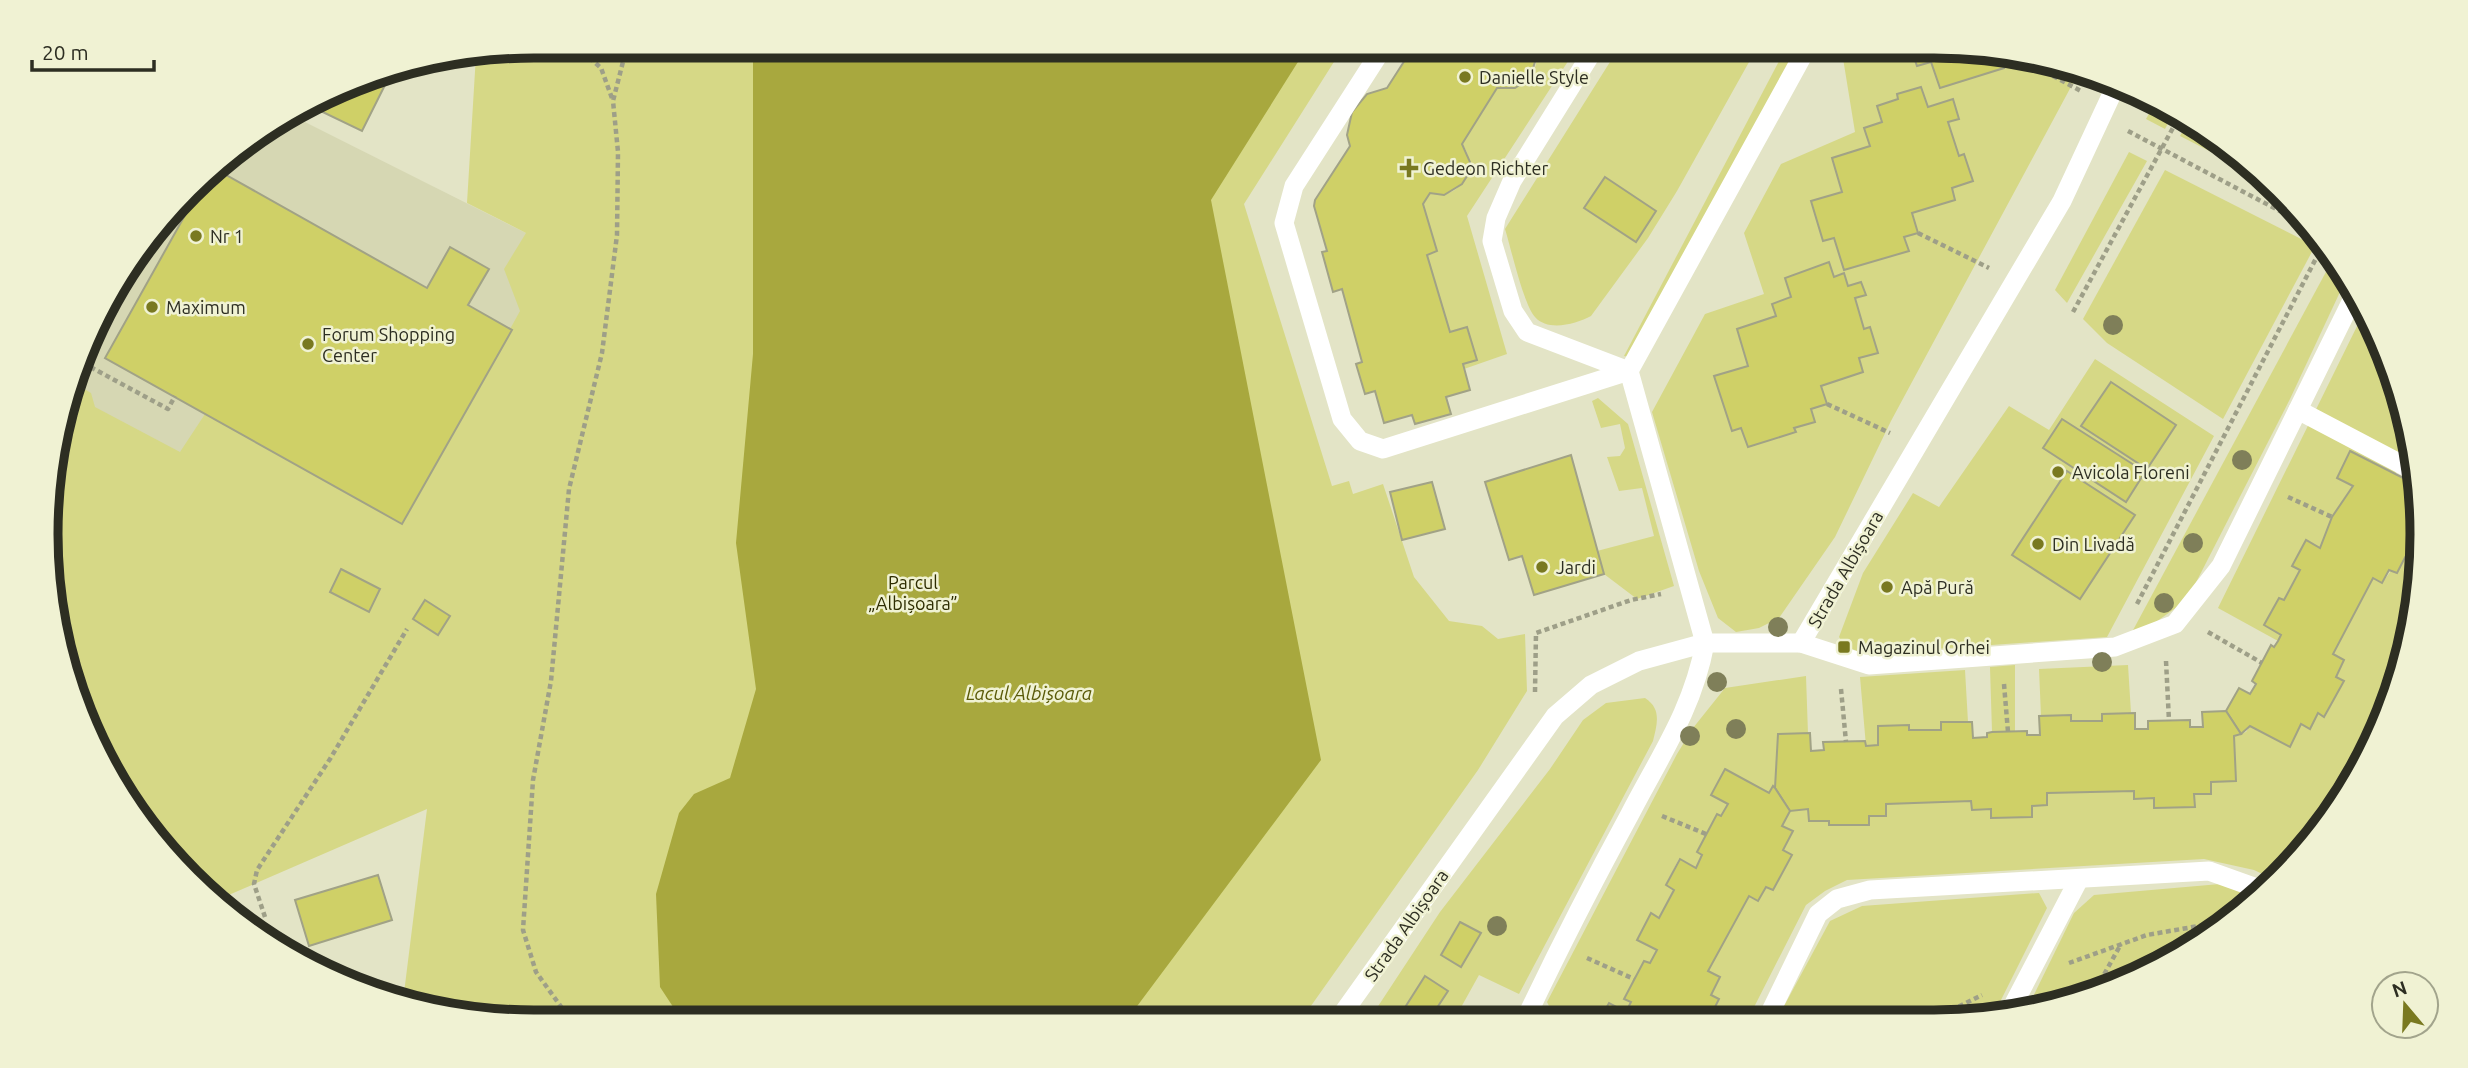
<svg xmlns="http://www.w3.org/2000/svg" width="2468" height="1068" font-family="Ubuntu,sans-serif">
<style>
.built{fill:#d6d7b3}
.green{fill:#d6d886}
.water{fill:#a8a83e}
.building{fill:#cfd067;stroke:#a1a286;stroke-width:2}
.lines{fill:none;stroke-linecap:round;stroke-linejoin:round}
.path{stroke:#9e9f88;stroke-width:4.5;stroke-dasharray:5 3.5;stroke-linecap:butt}
.service{stroke:#fff;stroke-width:19}
.tree{fill:#7f7f59}
.poi-dot{fill:#797920;stroke:#f0f2d3;stroke-width:2.5}
.labels{text-anchor:middle;dominant-baseline:central;stroke-width:5;stroke-linejoin:round;paint-order:stroke}
.poi-label{font-size:18px;fill:#2d2e22;stroke:#f0f2d3;text-anchor:start}
.street-label{font-size:18px;fill:#2d2e22;stroke:#f0f2d3}
.park-label{font-size:18px;fill:#2d2c00;stroke:#f0f2d3}
.water-label{font-size:19px;font-style:italic;fill:#5a5a08;stroke:#f0f2d3}
.rim{fill:none;stroke:#2d2e22;stroke-width:9}
</style>
<rect width="100%" height="100%" fill="#e3e4c6"/>
<polygon class="built" points="287,113 526,233 554,320 453,605 70,398 111,290 212,166"/>
<g class="green">
<polygon points="534,46 1344,46 1244,204 1332,486 1349,481 1353,494 1383,484 1414,577 1449,621 1482,626 1498,639 1525,634 1527,691 1478,770 1301,1020 534,1022 403,1001 427,809 224,897 218,906 111,778 72,691 50,598 55,439 76,384 91,393 95,407 180,452 205,414 402,524 520,311 504,269 526,233 467,203 476,55"/>
<path d="M1535 46H1578L1467 216 1507 354 1464 369 1463 364 1476 359 1467 327 1450 332 1427 255 1437 251 1423 204 1430 193C1460 202 1480 167 1462 144L1497 88C1525 91 1542 72 1535 46Z"/>
<path d="M1620 46H1758L1677 191 1648 238 1591 316C1576 324 1548 332 1535 317 1523 303 1511 248 1505 229Z"/>
<polygon points="1787,46 1804,46 1635,358 1624,356"/>
<polygon points="1841,46 1934,46 2080,70 1891,421 1835,537 1779,618 1759,628 1736,632 1718,618 1699,571 1652,412 1705,314 1764,294 1744,233 1781,164 1855,132"/>
<polygon points="2156,101 2175,110 2165,129 2146,119"/>
<polygon points="2190,119 2256,167 2272,183 2180,136"/>
<polygon points="2129,152 2147,161 2067,303 2055,290"/>
<polygon points="2165,170 2315,246 2223,419 2107,343 2083,319"/>
<polygon points="2334,257 2347,277 2290,399 2187,600 2153,624 2132,632"/>
<polygon points="2366,308 2406,408 2411,442 2395,474 2350,451 2337,477 2353,486 2332,517 2320,548 2305,541 2292,566 2300,570 2284,600 2279,598 2264,625 2281,635 2278,641 2218,608"/>
<polygon points="2095,359 2214,436 2107,637 1864,654 1845,646 1839,637 1863,573 1913,493 1939,507 2009,406 2049,430"/>
<polygon points="1598,398 1628,424 1674,586 1637,599 1604,574 1597,551 1654,536 1642,488 1619,491 1607,457 1620,456 1625,448 1620,424 1601,428 1592,401"/>
<polygon points="2413,541 2420,545 2418,598 2396,691 2340,806 2275,880 2254,870 2204,859 1847,880 1825,891 1806,905 1748,1019 1709,1019 1719,1000 1711,995 1720,978 1708,971 1749,896 1766,887 1773,890 1792,855 1783,850 1793,832 1782,826 1790,811 1808,809 1809,821 1829,821 1830,825 1869,825 1869,816 1886,816 1886,804 1971,801 1972,810 1991,809 1992,818 2032,817 2032,806 2047,804 2047,793 2134,791 2134,799 2154,798 2155,808 2194,807 2194,794 2211,794 2211,782 2234,736 2246,732 2250,726 2289,746 2301,724 2310,729 2318,713 2325,717 2343,681 2336,677 2344,660 2333,654 2373,578 2382,583"/>
<polygon points="2015,665 2015,732 1992,732 1990,667"/>
<polygon points="2128,665 2131,713 2102,714 2102,721 2071,721 2041,716 2039,669"/>
<polygon points="1965,670 1968,722 1942,722 1941,730 1909,730 1909,725 1878,726 1878,745 1866,746 1860,677"/>
<polygon points="1806,676 1808,734 1779,734 1775,788 1769,793 1725,769 1711,794 1728,804 1721,816 1717,814 1697,852 1702,855 1696,868 1679,859 1666,884 1674,890 1659,918 1652,914 1638,940 1657,950 1650,963 1644,961 1624,998 1631,1002 1626,1012 1609,1003 1600,1019 1556,1020 1547,1002 1677,754 1693,728 1725,688"/>
<path d="M1645 698C1662 709 1657 724 1653 741L1519 994 1479 975 1454 1020H1369L1440 912 1550 769 1583 720 1606 703Z"/>
<polygon points="2220,884 2258,899 2150,972 2027,1009 2074,913 2094,895"/>
<polygon points="2039,893 2047,908 1992,1018 1777,1019 1830,921 1862,906"/>
</g>
<polygon class="water" points="753,46 1308,46 1211,200 1321,760 1126,1021 683,1022 660,987 656,894 679,813 694,794 730,778 756,689 736,543 753,354"/>
<g class="building">
<polygon points="1414,46 1535,46 1537,55 1530,78 1515,88 1497,88 1462,144 1470,162 1467,176 1462,184 1444,195 1430,193 1423,204 1437,251 1427,255 1450,332 1467,327 1477,360 1463,364 1470,390 1446,397 1451,414 1415,424 1412,415 1384,423 1375,391 1365,394 1356,364 1362,362 1342,289 1333,292 1322,252 1327,251 1314,206 1315,200 1350,146 1347,135 1352,112 1367,94 1387,88"/>
<polygon points="1910,46 1934,46 2006,57 2001,59 2004,68 1940,88 1931,62 1917,66"/>
<polygon points="393,69 362,131 306,104 377,72"/>
<polygon points="1921,87 1928,107 1953,99 1959,119 1948,122 1959,156 1964,154 1973,181 1952,188 1955,200 1912,213 1918,233 1904,237 1909,251 1844,270 1834,238 1823,241 1811,201 1842,192 1832,158 1870,146 1864,128 1882,122 1877,106 1898,99 1897,94"/>
<polygon points="2215,137 2246,159 2243,164 2211,143"/>
<polygon points="212,167 427,288 450,247 489,269 468,305 512,330 402,524 105,358"/>
<polygon points="1605,177 1656,211 1636,242 1584,208"/>
<polygon points="1829,262 1834,277 1844,273 1848,286 1861,282 1866,295 1855,298 1864,329 1870,327 1878,353 1859,358 1863,372 1821,386 1827,404 1811,409 1815,422 1794,428 1796,432 1748,447 1741,428 1732,431 1714,376 1748,366 1737,329 1776,316 1772,304 1791,297 1785,278"/>
<polygon points="2111,382 2176,425 2147,469 2081,426"/>
<polygon points="2062,419 2145,472 2126,502 2043,448"/>
<polygon points="2411,442 2415,462 2404,456"/>
<polygon points="2350,451 2419,486 2421,506 2407,534 2415,538 2397,573 2389,570 2382,583 2373,578 2333,654 2344,660 2336,677 2344,681 2324,717 2318,713 2310,729 2301,724 2290,747 2250,726 2241,734 2226,711 2239,688 2250,694 2256,684 2252,681 2271,645 2274,647 2278,641 2281,635 2264,625 2279,598 2284,600 2300,570 2292,566 2306,540 2320,548 2332,517 2353,486 2337,478"/>
<polygon points="1571,455 1604,574 1534,595 1522,556 1509,560 1485,482"/>
<polygon points="2067,471 2135,515 2080,599 2012,555"/>
<polygon points="1432,482 1445,529 1402,540 1390,492"/>
<polygon points="341,569 380,589 369,612 330,592"/>
<polygon points="425,600 450,616 438,635 413,619"/>
<polygon points="2226,711 2241,734 2234,736 2236,781 2211,782 2211,794 2194,794 2195,807 2154,808 2154,798 2134,799 2134,791 2047,793 2047,805 2032,806 2032,817 1991,818 1991,809 1972,810 1971,801 1886,804 1886,816 1869,816 1869,825 1829,825 1829,821 1809,821 1808,809 1790,811 1775,788 1778,734 1810,733 1811,751 1824,750 1823,742 1865,741 1866,746 1878,745 1878,726 1909,725 1909,730 1941,730 1941,722 1972,722 1973,738 1987,737 1987,733 1992,732 2027,731 2027,735 2040,735 2039,716 2071,715 2071,721 2102,721 2102,714 2135,713 2135,729 2148,729 2148,721 2190,720 2190,727 2203,727 2202,712"/>
<polygon points="1725,769 1769,793 1773,786 1775,788 1790,811 1782,826 1793,831 1783,850 1792,855 1773,890 1766,887 1758,901 1749,896 1708,971 1720,977 1711,995 1719,999 1709,1019 1600,1019 1609,1003 1626,1012 1631,1002 1624,999 1644,961 1650,963 1657,950 1637,940 1651,913 1659,918 1674,890 1666,885 1680,859 1696,868 1702,855 1697,852 1717,814 1721,816 1728,804 1711,795"/>
<polygon points="378,875 392,920 309,946 295,900"/>
<polygon points="1460,922 1481,933 1461,967 1441,955"/>
<polygon points="1425,976 1448,991 1429,1020 1421,1020 1404,1009"/>
<polygon points="364,982 368,992 353,986"/>
</g>
<g class="lines">
<g class="path">
<polyline points="577,46 601,68 613,101"/>
<polyline points="2023,60 2081,91"/>
<polyline points="2128,131 2316,230"/>
<polyline points="1918,233 1989,268"/>
<polyline points="2073,312 2181,113"/>
<polyline points="83,363 168,409 175,396"/>
<polyline points="1827,404 1890,433"/>
<polyline points="2288,497 2332,517"/>
<polyline points="2137,604 2325,241"/>
<polyline points="2208,632 2262,663"/>
<polyline points="2166,661 2169,721"/>
<polyline points="2004,684 2008,732"/>
<polyline points="1841,689 1846,742"/>
<polyline points="1535,692 1536,633 1631,600 1661,594"/>
<polyline points="1662,816 1706,834"/>
<polyline points="265,917 254,884 257,870 330,759 407,629"/>
<polyline points="1587,958 1634,979"/>
<polyline points="2069,963 2147,935 2227,921"/>
<polyline points="2096,989 2121,944"/>
<polyline points="1936,1018 1982,995"/>
<polyline points="572,1022 536,972 523,930 533,780 551,681 569,489 602,353 617,235 618,152 613,101 627,46"/>
</g>
<g class="service">
<polyline points="1384,46 1294,186 1284,223 1342,419 1360,441 1383,449 1629,371 1808,46"/>
<polyline points="1596,46 1512,181 1496,218 1492,241 1513,311 1527,332 1629,371"/>
<polyline points="2298,410 2416,472"/>
<polyline points="1801,643 2062,201 2117,83"/>
<polyline points="2008,1015 2079,879"/>
<polyline points="1767,1019 1818,914 1837,899 1870,890 2209,871 2265,891"/>
<polyline points="1338,1020 1555,716 1591,685 1639,661 1705,643 1801,643 1869,665 2115,647 2175,624 2221,566 2356,292"/>
<path d="M1525 1020C1558 950 1593 882 1630 814 1660 756 1693 709 1705 643L1629 371"/>
</g>
</g>
<g class="tree">
<circle cx="2113" cy="325" r="10"/>
<circle cx="2242" cy="460" r="10"/>
<circle cx="2193" cy="543" r="10"/>
<circle cx="2164" cy="603" r="10"/>
<circle cx="1778" cy="627" r="10"/>
<circle cx="2102" cy="662" r="10"/>
<circle cx="1717" cy="682" r="10"/>
<circle cx="1736" cy="729" r="10"/>
<circle cx="1690" cy="736" r="10"/>
<circle cx="1497" cy="926" r="10"/>
</g>
<g class="poi-dot">
<circle cx="1465" cy="77" r="7"/>
<path d="M1405.5 157.5h7v7h7v7h-7v7h-7v-7h-7v-7h7z"/>
<circle cx="196" cy="236" r="7"/>
<circle cx="152" cy="307" r="7"/>
<circle cx="308" cy="344" r="7"/>
<circle cx="2058" cy="472" r="7"/>
<circle cx="2038" cy="544" r="7"/>
<circle cx="1542" cy="567" r="7"/>
<circle cx="1887" cy="587" r="7"/>
<rect x="1837" y="640" width="14" height="14" rx="3.5"/>
</g>
<g class="labels">
<g class="poi-label">
<text x="1479" y="77">Danielle Style</text>
<text x="1423" y="168">Gedeon Richter</text>
<text x="210" y="236">Nr 1</text>
<text x="166" y="307">Maximum</text>
<text x="322" y="334">Forum Shopping<tspan x="322" dy="21">Center</tspan></text>
<text x="2072" y="472">Avicola Floreni</text>
<text x="2052" y="544">Din Livadă</text>
<text x="1556" y="567">Jardi</text>
<text x="1901" y="587">Apă Pură</text>
<text x="1858" y="647">Magazinul Orhei</text>
</g>
<g class="street-label">
<text transform="translate(1845 569) rotate(-60)">Strada Albișoara</text>
<text transform="translate(1406 925) rotate(-55)">Strada Albișoara</text>
</g>
<g class="park-label">
<text x="913" y="582">Parcul<tspan x="913" dy="21">„Albișoara”</tspan></text>
</g>
<g class="water-label">
<text x="1029" y="693">Lacul Albișoara</text>
</g>
</g>
<path d="M0 0H2468V1068H0ZM534 58H1934A476 476 0 0 1 2410 534V534A476 476 0 0 1 1934 1010H534A476 476 0 0 1 58 534V534A476 476 0 0 1 534 58Z" fill="#f0f2d3" fill-rule="evenodd"/>
<path class="rim" d="M534 58H1934A476 476 0 0 1 2410 534V534A476 476 0 0 1 1934 1010H534A476 476 0 0 1 58 534V534A476 476 0 0 1 534 58Z"/>
<g transform="translate(2405 1005) rotate(341)"><circle r="33" fill="#f0f2d3" stroke="#a2a48c" stroke-width="2"/>
<path d="M0-5L12 26L0 18L-12 26Z" fill="#797920"/>
<text y="-10" font-size="19" font-weight="bold" text-anchor="middle" fill="#2d2e22">N</text>
</g>
<path d="M32 60v10h122v-10" fill="none" stroke="#2d2e22" stroke-width="3.5"/>
<text x="42" y="60" font-size="21" fill="#2d2e22" stroke="#f0f2d3" stroke-width="5" paint-order="stroke">20 m</text>
</svg>
